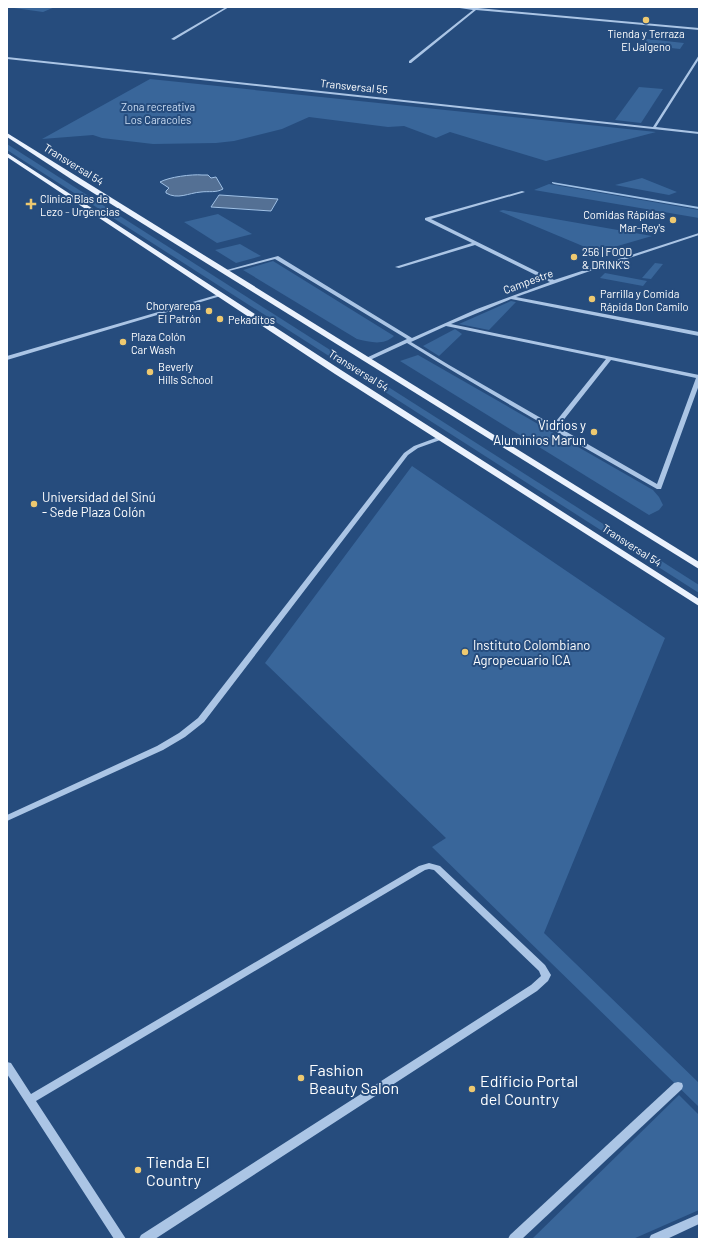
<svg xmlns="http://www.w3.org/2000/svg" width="706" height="1246" font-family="Barlow,sans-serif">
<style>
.green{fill:#39669a}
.water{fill:#547094;stroke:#9fc0e5}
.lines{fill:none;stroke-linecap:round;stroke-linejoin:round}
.stream{fill:#9fc0e5;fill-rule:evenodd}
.minor{fill:#abc5e5;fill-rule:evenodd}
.major{fill:#ebf2fd;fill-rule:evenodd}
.poi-dot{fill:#eec970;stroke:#264c7d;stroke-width:1.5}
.labels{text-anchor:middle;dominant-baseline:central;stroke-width:4;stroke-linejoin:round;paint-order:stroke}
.far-poi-label{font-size:11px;fill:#fff;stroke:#264c7d;text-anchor:start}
.far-street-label{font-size:11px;fill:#fff;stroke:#264c7d}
.far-park-label{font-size:11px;fill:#cedff4;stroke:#264c7d}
.poi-label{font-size:13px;fill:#fff;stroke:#264c7d;text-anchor:start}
.near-poi-label{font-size:16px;fill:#fff;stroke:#264c7d;text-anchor:start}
</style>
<rect width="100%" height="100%" fill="#264c7d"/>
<g class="green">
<polygon points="7,7 55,7 43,12"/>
<polygon points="647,39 684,43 680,49 644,45"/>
<polygon points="150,79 656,132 546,161 450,132 436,138 404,126 388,127 309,117 282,129 234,141 216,143 153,144 102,138 93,135 42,139"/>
<polygon points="639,87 663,89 641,123 615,120"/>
<polygon points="7,144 699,585 699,593 7,150"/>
<polygon points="642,178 677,192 669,195 615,185"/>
<polygon points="549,184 699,210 699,218 534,190"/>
<polygon points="503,210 652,236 597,252 499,211"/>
<polygon points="218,214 252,234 217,243 184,222"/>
<polygon points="240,244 261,256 236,263 215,250"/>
<path d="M273 261 394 336C383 346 370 342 357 339L243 270Z"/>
<polygon points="655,263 663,264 651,279 642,278"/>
<polygon points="605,273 647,281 643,286 600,278"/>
<polygon points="511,301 516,302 489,330 459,324"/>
<polygon points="455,329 462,334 439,356 423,346"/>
<polygon points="418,355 653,490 659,497 663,505 659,510 649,515 400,361"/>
<polygon points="412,466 665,638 544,933 699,1083 699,1107 432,847 446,838 265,663"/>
<polygon points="679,1095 699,1115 699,1210 633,1239 532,1239"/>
</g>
<g class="water">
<path d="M202 175H208L211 178 216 177 223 189C216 193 209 191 201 192 188 193 178 200 166 193V191L169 188 160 182C169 177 192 174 202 175Z"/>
<polygon points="219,195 220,195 278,199 271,211 211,207"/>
</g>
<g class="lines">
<polygon class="stream" points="552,182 699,207 699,209 554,184 552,183"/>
<g class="minor">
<polygon points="226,7 229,7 174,40 171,39"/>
<polygon points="453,7 475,8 477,7 478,8 699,28 699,30 476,10 411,63 409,63 409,61 473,10"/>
<polygon points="699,55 699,59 656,127 699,132 699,134 7,59 7,57 653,127"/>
<path d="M522 191 525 192 431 219 554 280 699 233V235L590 271 516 297 699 332V336L511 299 451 324 699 375V385L661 489H657C573 441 489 394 407 343L370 360H366V358L407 339 275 259 225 272 223 271 278 256 412 338 477 309 550 282 475 245 399 268 395 267 472 243 425 220V218ZM446 326 606 359 553 425 449 365 411 342ZM611 360 696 378 657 484 558 427Z"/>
<polygon points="220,294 224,295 7,360 7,356"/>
<polygon points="441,436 443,437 443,439 418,448 408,455 204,722 185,737 163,750 7,821 7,815 157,746 179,733 198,718 404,453 414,446"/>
<polygon points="429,863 440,866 545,965 551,975 548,981 537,991 155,1239 139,1239 141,1235 531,985 541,976 539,971 434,870 429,869 425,870 36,1101 126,1239 114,1239 7,1074 7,1062 11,1063 31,1094 419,866"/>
<polygon points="678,1082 682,1083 683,1086 682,1089 522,1239 508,1239 510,1235 674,1083"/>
<polygon points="699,1214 699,1224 667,1239 649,1239 651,1235"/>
</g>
<g class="major">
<polygon points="7,133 699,562 699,569 74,181 7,137"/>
<polygon points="7,153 341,370 699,599 699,606 335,374 7,157"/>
</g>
</g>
<g class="poi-dot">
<circle cx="646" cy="20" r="4"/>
<path d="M29 198h4v4h4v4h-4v4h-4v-4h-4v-4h4z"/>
<circle cx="673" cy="220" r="4"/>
<circle cx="574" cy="257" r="4"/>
<circle cx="592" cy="299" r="4"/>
<circle cx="209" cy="311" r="4"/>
<circle cx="220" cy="319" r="4"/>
<circle cx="123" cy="342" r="4"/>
<circle cx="150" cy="372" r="4"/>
<circle cx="594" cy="432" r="4"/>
<circle cx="34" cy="504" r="4"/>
<circle cx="465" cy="652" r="4"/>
<circle cx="301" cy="1078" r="4"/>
<circle cx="472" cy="1089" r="4"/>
<circle cx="138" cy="1170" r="4"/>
</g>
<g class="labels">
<g class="far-poi-label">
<text x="646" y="33" text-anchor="middle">Tienda y Terraza<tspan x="646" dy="13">El Jalgeno</tspan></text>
<text x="40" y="198">Clínica Blas de<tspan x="40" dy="13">Lezo - Urgencias</tspan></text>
<text x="665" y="214" text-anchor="end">Comidas Rápidas<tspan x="665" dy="13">Mar-Rey's</tspan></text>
<text x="582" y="251">256 | FOOD<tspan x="582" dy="13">&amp; DRINK'S</tspan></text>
<text x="600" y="293">Parrilla y Comida<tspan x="600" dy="13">Rápida Don Camilo</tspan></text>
<text x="201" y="305" text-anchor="end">Choryarepa<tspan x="201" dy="13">El Patrón</tspan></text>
<text x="228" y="319">Pekaditos</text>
<text x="131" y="336">Plaza Colón<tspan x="131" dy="13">Car Wash</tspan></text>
<text x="158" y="366">Beverly<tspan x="158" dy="13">Hills School</tspan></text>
</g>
<g class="far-street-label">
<text transform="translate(354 86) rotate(6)">Transversal 55</text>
<text transform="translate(74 164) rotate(32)">Transversal 54</text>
<text transform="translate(528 281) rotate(-20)">Campestre</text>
<text transform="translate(359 370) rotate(32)">Transversal 54</text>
<text transform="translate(632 545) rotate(33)">Transversal 54</text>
</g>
<g class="far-park-label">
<text x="158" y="106">Zona recreativa<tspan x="158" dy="13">Los Caracoles</tspan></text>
</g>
<g class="poi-label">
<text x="586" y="425" text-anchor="end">Vidrios y<tspan x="586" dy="15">Aluminios Marun</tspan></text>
<text x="42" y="497">Universidad del Sinú<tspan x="42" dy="15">- Sede Plaza Colón</tspan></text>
<text x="473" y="645">Instituto Colombiano<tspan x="473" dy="15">Agropecuario ICA</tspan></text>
</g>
<g class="near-poi-label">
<text x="309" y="1069">Fashion<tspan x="309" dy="18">Beauty Salon</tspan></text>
<text x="480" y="1080">Edificio Portal<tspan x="480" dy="18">del Country</tspan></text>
<text x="146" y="1161">Tienda El<tspan x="146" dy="18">Country</tspan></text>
</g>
</g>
<rect width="706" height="1246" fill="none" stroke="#ffffff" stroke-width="16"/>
</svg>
